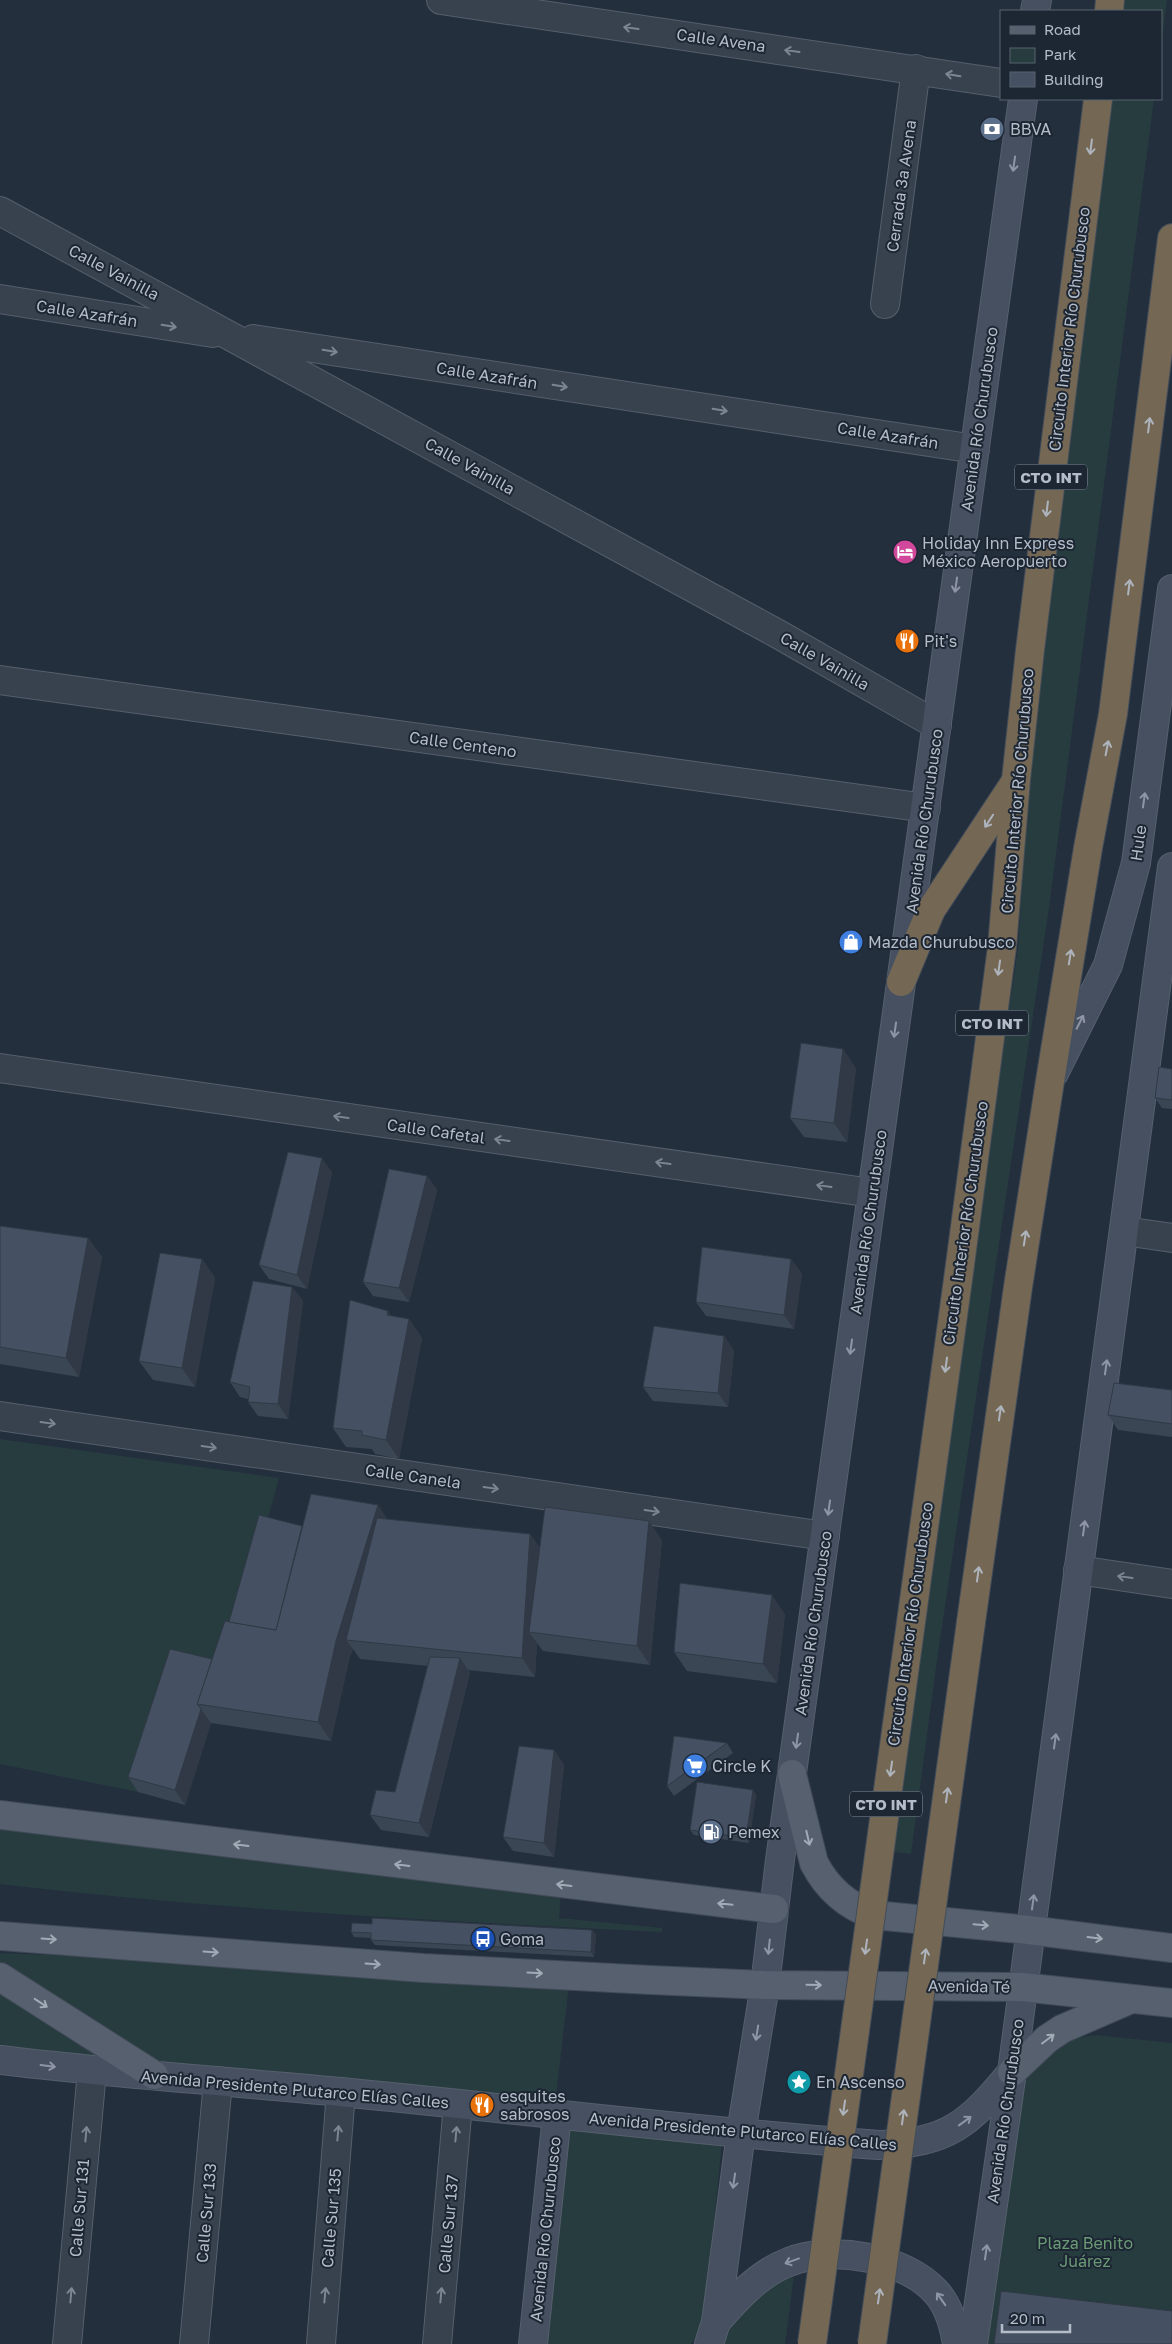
<svg xmlns="http://www.w3.org/2000/svg" width="1172" height="2344" font-family="'Golos Text',sans-serif">
<style>
.green{fill:#263c3f}
.lines{fill:none;stroke-linecap:round;stroke-linejoin:round}
.street-casing{stroke:#565f6c;stroke-width:30}
.secondary-casing{stroke:#565f6c;stroke-width:30}
.primary-casing{stroke:#414a57;stroke-width:30}
.highway-casing{stroke:#434c59;stroke-width:30}
.street{stroke:#38414e;stroke-width:28}
.secondary{stroke:#465061;stroke-width:28}
.primary{stroke:#56606e;stroke-width:28}
.highway{stroke:#746855;stroke-width:28}
.highway-bridge-casing{stroke:#434c59;stroke-width:30;stroke-linecap:butt}
.highway-bridge{stroke:#746855;stroke-width:28}
.wall{fill:#3b4654}
.shaded-wall{fill:#303945}
.building{fill:#455162;stroke:#303945}
.oneway{stroke:#7c8592}
.oneway2{stroke:#aeb4bd}
.oneway3{stroke:#8e96a5}
.oneway4{stroke:#a1aab7}
.labels{text-anchor:middle;dominant-baseline:central;stroke-width:4;stroke-linejoin:round;paint-order:stroke}
.shield{fill:#1d2633;stroke:#878f9c;stroke-width:1}
.shield-label{font-size:15px;font-weight:bold;fill:#b4bcc9}
.street-label{font-size:16px;fill:#b4bcc9;stroke:#1d2633}
.poi-label{font-size:16px;fill:#b4bcc9;stroke:#1d2633;text-anchor:start}
.park-label{font-size:16px;fill:#6b9a76;stroke:#1d2633}
</style>
<rect width="100%" height="100%" fill="#242f3e"/>
<g class="green">
<polygon points="1125,0 1167,0 1161,48 1161,11 1124,11"/>
<polygon points="1112,99 1154,99 1049,908 938,1653 911,1854 886,1851 1018,948 1028,790 1043,636"/>
<polygon points="0,1439 279,1478 226,1674 138,1792 0,1764"/>
<path d="M0 1822 561 1892 559 1918 662 1928V1932C441 1921 220 1910 0 1884Z"/>
<polygon points="0,1953 570,1975 555,2105 161,2067 0,1970"/>
<polygon points="0,1987 121,2065 0,2052"/>
<polygon points="1096,2035 1172,2043 1172,2344 988,2344 1011,2106 1024,2072 1061,2040"/>
<polygon points="552,2129 722,2142 704,2323 691,2344 534,2344"/>
<polygon points="795,2267 785,2344 714,2344 724,2301"/>
</g>
<g class="lines">
<defs>
<g id="street">
<polyline points="441,0 1001,83"/>
<polyline points="0,211 778,634 937,725"/>
<polyline points="0,299 213,333"/>
<polyline points="885,304 916,69"/>
<polyline points="253,339 975,449"/>
<polyline points="0,680 926,808"/>
<polyline points="0,1068 872,1193"/>
<polyline points="1124,1231 1172,1238"/>
<polyline points="0,1416 825,1536"/>
<polyline points="1078,1570 1172,1584"/>
<polyline points="67,2344 92,2071"/>
<polyline points="194,2344 218,2081"/>
<polyline points="321,2344 341,2092"/>
<polyline points="437,2344 458,2104"/>
</g>
<g id="secondary">
<polyline points="1035,11 1037,0"/>
<polyline points="1054,1073 1108,965 1136,863 1172,589"/>
<path d="M0 2060C113 2074 227 2081 340 2092 520 2109 699 2132 879 2145 948 2143 969 2124 1011 2073"/>
<path d="M716 2322C736 2299 759 2273 789 2262 831 2245 905 2257 936 2292 949 2306 954 2325 957 2344"/>
<polyline points="533,2344 557,2115"/>
<polyline points="709,2344 716,2322 741,2133 765,1985 780,1860 1023,99"/>
<polyline points="973,2344 1012,2072 1172,867"/>
</g>
<g id="primary">
<path d="M792 1774 814 1863C827 1888 847 1906 874 1915L1029 1930 1172 1948"/>
<polyline points="0,1815 774,1909"/>
<polyline points="0,1936 423,1968 651,1980 765,1985 1022,1987 1172,2003"/>
<polyline points="0,1977 154,2075"/>
<polyline points="1012,2072 1047,2039 1062,2029 1129,2000"/>
</g>
<g id="highway">
<polyline points="1109,11 1110,0"/>
<polyline points="901,982 931,910 1014,784"/>
<polyline points="960,1265 1002,947 1016,780 1030,650 1098,99"/>
<polyline points="971,1622 1018,1287 1050,1081 1088,848 1113,714 1172,238"/>
</g>
</defs>
<use href="#street" class="street-casing"/>
<use href="#secondary" class="secondary-casing"/>
<use href="#primary" class="primary-casing"/>
<use href="#highway" class="highway-casing"/>
<use href="#street" class="street"/>
<use href="#secondary" class="secondary"/>
<use href="#primary" class="primary"/>
<use href="#highway" class="highway"/>
<defs>
<g id="highway-bridge">
<polyline points="812,2344 960,1265"/>
<polyline points="872,2344 971,1622"/>
</g>
</defs>
<use href="#highway-bridge" class="highway-bridge-casing"/>
<use href="#highway-bridge" class="highway-bridge"/>
</g>
<g class="wall">
<polygon points="856,1068 847,1142 804,1137 790,1118"/>
<polygon points="1172,1069 1172,1109 1162,1108 1155,1098"/>
<polygon points="332,1172 307,1289 269,1279 259,1265"/>
<polygon points="427,1176 437,1190 409,1302 373,1296 363,1282"/>
<polygon points="0,1226 88,1238 102,1257 79,1377 0,1364"/>
<polygon points="202,1259 215,1278 195,1387 153,1380 139,1361"/>
<polygon points="802,1273 794,1329 706,1316 696,1302"/>
<polygon points="292,1287 303,1301 288,1419 258,1416 248,1402 248,1399 240,1397 230,1382"/>
<polygon points="388,1311 391,1316 409,1319 422,1338 399,1459 375,1454 372,1449 346,1447 333,1428"/>
<polygon points="724,1336 734,1351 728,1407 653,1401 643,1387"/>
<polygon points="1172,1390 1172,1437 1118,1430 1108,1415"/>
<polygon points="388,1519 540,1548 662,1540 650,1665 543,1651 537,1643 535,1677 468,1670 470,1673 429,1837 381,1830 370,1815 395,1792 428,1666 360,1659 353,1649 349,1660 331,1741 211,1723 185,1805 138,1792 128,1777 212,1659 229,1622 302,1526"/>
<polygon points="785,1614 777,1683 687,1671 674,1652"/>
<polygon points="727,1743 733,1753 674,1796 667,1786"/>
<polygon points="554,1750 564,1765 554,1857 513,1851 503,1837"/>
<polygon points="753,1790 756,1795 749,1843 694,1835 690,1830"/>
<polygon points="592,1930 596,1935 594,1957 375,1945 371,1940 371,1938 354,1937 351,1932"/>
</g>
<g class="shaded-wall">
<polygon points="843,1049 856,1068 847,1142 834,1123"/>
<polygon points="322,1158 332,1172 307,1289 297,1275"/>
<polygon points="427,1176 437,1190 409,1302 399,1288"/>
<polygon points="88,1238 102,1257 79,1377 66,1358"/>
<polygon points="202,1259 215,1278 195,1387 182,1368"/>
<polygon points="791,1259 802,1273 794,1329 784,1315"/>
<polygon points="292,1287 303,1301 288,1419 278,1404"/>
<polygon points="388,1311 401,1330 387,1315"/>
<polygon points="409,1319 422,1338 399,1459 386,1440"/>
<polygon points="724,1336 734,1351 728,1407 718,1393"/>
<polygon points="378,1505 391,1524 346,1640 353,1649 349,1660 331,1741 318,1722 336,1641"/>
<polygon points="649,1521 662,1540 650,1665 637,1646"/>
<polygon points="530,1534 544,1553 529,1632 537,1643 535,1677 522,1658"/>
<polygon points="772,1595 785,1614 777,1683 763,1664"/>
<polygon points="460,1658 470,1673 429,1837 419,1823"/>
<polygon points="201,1709 211,1723 185,1805 175,1790"/>
<polygon points="554,1750 564,1765 554,1857 544,1843"/>
<polygon points="753,1790 756,1795 749,1843 746,1838"/>
<polygon points="592,1930 596,1935 594,1957 591,1952"/>
</g>
<g class="building">
<polygon points="801,1043 843,1049 834,1123 790,1118"/>
<polygon points="1159,1067 1172,1069 1172,1100 1155,1098"/>
<polygon points="288,1152 322,1158 297,1275 259,1265"/>
<polygon points="389,1169 427,1176 399,1288 363,1282"/>
<polygon points="0,1226 88,1238 66,1358 0,1347"/>
<polygon points="702,1247 791,1259 784,1315 696,1302"/>
<polygon points="160,1253 202,1259 182,1368 139,1361"/>
<polygon points="253,1281 292,1287 278,1404 248,1402 250,1387 230,1382"/>
<polygon points="350,1300 388,1311 387,1315 409,1319 386,1440 362,1435 362,1431 333,1428"/>
<polygon points="654,1326 724,1336 718,1393 643,1387"/>
<polygon points="1114,1383 1172,1390 1172,1424 1108,1415"/>
<polygon points="311,1494 378,1505 336,1641 318,1722 197,1704 225,1621 276,1630"/>
<polygon points="545,1507 649,1521 637,1646 529,1632"/>
<polygon points="259,1515 302,1526 276,1630 229,1622"/>
<polygon points="377,1518 530,1534 522,1658 346,1640"/>
<polygon points="680,1583 772,1595 763,1664 674,1652"/>
<polygon points="170,1649 212,1659 197,1704 201,1709 175,1790 128,1777"/>
<polygon points="430,1657 460,1658 419,1823 370,1815 376,1790 395,1792"/>
<polygon points="674,1736 727,1743 667,1786"/>
<polygon points="519,1746 554,1750 544,1843 503,1837"/>
<polygon points="697,1782 753,1790 746,1838 690,1830"/>
<polygon points="372,1918 592,1930 591,1952 371,1940 371,1933 351,1932 352,1923 372,1924"/>
<polygon points="1001,2291 1172,2311 1172,2344 994,2344"/>
</g>
<defs><path id="oneway-shaft" d="M-6 0H5M1.5-3L5.5 0L1.5 3" fill="none" stroke-width="1.6" stroke-linecap="round" stroke-linejoin="round" transform="scale(1.25)"/></defs>
<g class="oneway">
<use href="#oneway-shaft" transform="translate(631 28) rotate(-172)"/>
<use href="#oneway-shaft" transform="translate(792 51) rotate(-172)"/>
<use href="#oneway-shaft" transform="translate(953 75) rotate(-171)"/>
<use href="#oneway-shaft" transform="translate(169 326) rotate(9)"/>
<use href="#oneway-shaft" transform="translate(330 351) rotate(9)"/>
<use href="#oneway-shaft" transform="translate(560 386) rotate(9)"/>
<use href="#oneway-shaft" transform="translate(720 410) rotate(9)"/>
<use href="#oneway-shaft" transform="translate(341 1117) rotate(-172)"/>
<use href="#oneway-shaft" transform="translate(502 1140) rotate(-172)"/>
<use href="#oneway-shaft" transform="translate(663 1163) rotate(-172)"/>
<use href="#oneway-shaft" transform="translate(824 1186) rotate(-172)"/>
<use href="#oneway-shaft" transform="translate(48 1423) rotate(8)"/>
<use href="#oneway-shaft" transform="translate(209 1447) rotate(8)"/>
<use href="#oneway-shaft" transform="translate(491 1488) rotate(8)"/>
<use href="#oneway-shaft" transform="translate(652 1511) rotate(8)"/>
<use href="#oneway-shaft" transform="translate(1125 1577) rotate(-172)"/>
<use href="#oneway-shaft" transform="translate(338 2133) rotate(-85)"/>
<use href="#oneway-shaft" transform="translate(86 2134) rotate(-85)"/>
<use href="#oneway-shaft" transform="translate(456 2134) rotate(-85)"/>
<use href="#oneway-shaft" transform="translate(71 2295) rotate(-85)"/>
<use href="#oneway-shaft" transform="translate(325 2295) rotate(-85)"/>
<use href="#oneway-shaft" transform="translate(441 2295) rotate(-85)"/>
</g>
<g class="oneway2">
<use href="#oneway-shaft" transform="translate(1091 147) rotate(97)"/>
<use href="#oneway-shaft" transform="translate(1149 425) rotate(-83)"/>
<use href="#oneway-shaft" transform="translate(1047 509) rotate(97)"/>
<use href="#oneway-shaft" transform="translate(1129 587) rotate(-83)"/>
<use href="#oneway-shaft" transform="translate(1107 748) rotate(-79)"/>
<use href="#oneway-shaft" transform="translate(989 821) rotate(123)"/>
<use href="#oneway-shaft" transform="translate(1070 957) rotate(-81)"/>
<use href="#oneway-shaft" transform="translate(999 968) rotate(98)"/>
<use href="#oneway-shaft" transform="translate(1025 1238) rotate(-81)"/>
<use href="#oneway-shaft" transform="translate(946 1365) rotate(98)"/>
<use href="#oneway-shaft" transform="translate(1000 1413) rotate(-82)"/>
<use href="#oneway-shaft" transform="translate(978 1574) rotate(-82)"/>
<use href="#oneway-shaft" transform="translate(891 1769) rotate(98)"/>
<use href="#oneway-shaft" transform="translate(947 1795) rotate(-82)"/>
<use href="#oneway-shaft" transform="translate(866 1947) rotate(98)"/>
<use href="#oneway-shaft" transform="translate(925 1956) rotate(-82)"/>
<use href="#oneway-shaft" transform="translate(844 2108) rotate(98)"/>
<use href="#oneway-shaft" transform="translate(903 2117) rotate(-82)"/>
<use href="#oneway-shaft" transform="translate(879 2296) rotate(-82)"/>
</g>
<g class="oneway3">
<use href="#oneway-shaft" transform="translate(1014 164) rotate(98)"/>
<use href="#oneway-shaft" transform="translate(956 585) rotate(98)"/>
<use href="#oneway-shaft" transform="translate(1144 800) rotate(-82)"/>
<use href="#oneway-shaft" transform="translate(1080 1022) rotate(-63)"/>
<use href="#oneway-shaft" transform="translate(895 1030) rotate(98)"/>
<use href="#oneway-shaft" transform="translate(851 1347) rotate(98)"/>
<use href="#oneway-shaft" transform="translate(1106 1367) rotate(-82)"/>
<use href="#oneway-shaft" transform="translate(829 1508) rotate(98)"/>
<use href="#oneway-shaft" transform="translate(1084 1528) rotate(-82)"/>
<use href="#oneway-shaft" transform="translate(797 1741) rotate(98)"/>
<use href="#oneway-shaft" transform="translate(1055 1741) rotate(-82)"/>
<use href="#oneway-shaft" transform="translate(1033 1902) rotate(-82)"/>
<use href="#oneway-shaft" transform="translate(769 1947) rotate(96)"/>
<use href="#oneway-shaft" transform="translate(757 2033) rotate(99)"/>
<use href="#oneway-shaft" transform="translate(48 2066) rotate(7)"/>
<use href="#oneway-shaft" transform="translate(965 2121) rotate(-36)"/>
<use href="#oneway-shaft" transform="translate(734 2181) rotate(98)"/>
<use href="#oneway-shaft" transform="translate(986 2252) rotate(-82)"/>
<use href="#oneway-shaft" transform="translate(792 2261) rotate(160)"/>
<use href="#oneway-shaft" transform="translate(941 2299) rotate(-125)"/>
</g>
<g class="oneway4">
<use href="#oneway-shaft" transform="translate(808 1838) rotate(77)"/>
<use href="#oneway-shaft" transform="translate(241 1845) rotate(-173)"/>
<use href="#oneway-shaft" transform="translate(402 1865) rotate(-173)"/>
<use href="#oneway-shaft" transform="translate(564 1885) rotate(-173)"/>
<use href="#oneway-shaft" transform="translate(725 1904) rotate(-174)"/>
<use href="#oneway-shaft" transform="translate(981 1925) rotate(5)"/>
<use href="#oneway-shaft" transform="translate(1095 1938) rotate(7)"/>
<use href="#oneway-shaft" transform="translate(49 1939) rotate(4)"/>
<use href="#oneway-shaft" transform="translate(211 1952) rotate(4)"/>
<use href="#oneway-shaft" transform="translate(373 1964) rotate(4)"/>
<use href="#oneway-shaft" transform="translate(535 1973) rotate(3)"/>
<use href="#oneway-shaft" transform="translate(814 1985) rotate(1)"/>
<use href="#oneway-shaft" transform="translate(41 2003) rotate(33)"/>
<use href="#oneway-shaft" transform="translate(1048 2039) rotate(-37)"/>
</g>
<defs>
<symbol id="bank-disc" viewBox="-11 -11 22 22"><circle r="9.5" fill="#5c6f8a" stroke="#1d2633"/><path d="M-6-4H6V4H-6ZM0-2.3a2.3 2.3 0 1 0 0 4.6a2.3 2.3 0 1 0 0-4.6Z" fill="#fff"/></symbol>
<symbol id="hotel-disc" viewBox="-11 -11 22 22"><circle r="9.5" fill="#d1479c" stroke="#1d2633"/><path d="M-6-4.5h1.5V1H6V5H4.5V3h-9V5H-6ZM-4 0a1.8 1.8 0 1 1 3.6 0ZM.5 0V-2.5h3Q6-2.5 6 0Z" fill="#fff"/></symbol>
<symbol id="restaurant-disc" viewBox="-11 -11 22 22"><circle r="9.5" fill="#e8710a" stroke="#1d2633"/><path d="M-5-6h1v4h1v-4h1v4h1v-4h1v5L-1.5 .5V6h-2V.5L-5-1ZM5-6V6H3V1.5H1.5Q1.5-4 5-6Z" fill="#fff"/></symbol>
<symbol id="shop-disc" viewBox="-11 -11 22 22"><circle r="9.5" fill="#3f7fe0" stroke="#1d2633"/><path d="M-5-2.5h2.3a2.7 3.5 0 0 1 5.4 0H5L5.5 6h-11ZM-1.5-2.5h3a1.5 2.3 0 0 0-3 0Z" fill="#fff"/></symbol>
<symbol id="supermarket-disc" viewBox="-11 -11 22 22"><circle r="9.5" fill="#3f7fe0" stroke="#1d2633"/><path d="M-6-5.5h2.5l.6 2H6L4.5 2H-2.5L-4.4-4H-6ZM-1.5 3.2a1.3 1.3 0 1 0 .1 0ZM3 3.2a1.3 1.3 0 1 0 .1 0Z" fill="#fff"/></symbol>
<symbol id="fuel-disc" viewBox="-11 -11 22 22"><circle r="9.5" fill="#5c6f8a" stroke="#1d2633"/><path d="M-5.5-6h7V0h2V4h1.3V-2.5L3-4.5l.8-.8L6-3V5H2.5V1h-1V6h-7ZM-4.2-4.7v3.2H.2V-4.7Z" fill="#fff"/></symbol>
<symbol id="bus-disc" viewBox="-11 -11 22 22"><circle r="9.5" fill="#1a4fb4" stroke="#1d2633"/><path d="M-5-6H5V4H4V6H2V4H-2V6H-4V4H-5ZM-3.5-4V0h7V-4ZM-3.5 1.2v1.5H-2V1.2ZM2 1.2v1.5H3.5V1.2Z" fill="#fff"/></symbol>
<symbol id="sight-disc" viewBox="-11 -11 22 22"><circle r="9.5" fill="#0f9aa8" stroke="#1d2633"/><path d="M0-6L1.8-2.2L6-1.7L2.9 1.2L3.7 5.4L0 3.3L-3.7 5.4L-2.9 1.2L-6-1.7L-1.8-2.2Z" fill="#fff"/></symbol>
</defs>
<g fill-rule="evenodd">
<use href="#bank-disc" x="978" y="115" width="28" height="28"/>
<use href="#hotel-disc" x="891" y="538" width="28" height="28"/>
<use href="#restaurant-disc" x="893" y="627" width="28" height="28"/>
<use href="#shop-disc" x="837" y="928" width="28" height="28"/>
<use href="#supermarket-disc" x="681" y="1752" width="28" height="28"/>
<use href="#fuel-disc" x="697" y="1818" width="28" height="28"/>
<use href="#bus-disc" x="469" y="1925" width="28" height="28"/>
<use href="#sight-disc" x="785" y="2068" width="28" height="28"/>
<use href="#restaurant-disc" x="468" y="2091" width="28" height="28"/>
</g>
<g class="labels">
<g class="shield">
<rect x="1015" y="464.5" width="72" height="25" rx="4"/>
<rect x="956" y="1010.5" width="72" height="25" rx="4"/>
<rect x="850" y="1791.5" width="72" height="25" rx="4"/>
</g>
<g class="shield-label">
<text x="1051" y="477">CTO INT</text>
<text x="992" y="1023">CTO INT</text>
<text x="886" y="1804">CTO INT</text>
</g>
<g class="street-label">
<text transform="translate(721 40) rotate(8)">Calle Avena</text>
<text transform="translate(901 186) rotate(-82)">Cerrada 3ª Avena</text>
<text transform="translate(114 272) rotate(28)">Calle Vainilla</text>
<text transform="translate(87 313) rotate(9)">Calle Azafrán</text>
<text transform="translate(1069 329) rotate(-83)">Circuito Interior Río Churubusco</text>
<text transform="translate(487 375) rotate(9)">Calle Azafrán</text>
<text transform="translate(979 419) rotate(-82)">Avenida Río Churubusco</text>
<text transform="translate(888 435) rotate(9)">Calle Azafrán</text>
<text transform="translate(470 466) rotate(29)">Calle Vainilla</text>
<text transform="translate(825 661) rotate(30)">Calle Vainilla</text>
<text transform="translate(463 744) rotate(8)">Calle Centeno</text>
<text transform="translate(1017 791) rotate(-85)">Circuito Interior Río Churubusco</text>
<text transform="translate(924 821) rotate(-82)">Avenida Río Churubusco</text>
<text transform="translate(1138 843) rotate(-82)">Hule</text>
<text transform="translate(436 1131) rotate(8)">Calle Cafetal</text>
<text transform="translate(868 1222) rotate(-82)">Avenida Río Churubusco</text>
<text transform="translate(965 1223) rotate(-82)">Circuito Interior Río Churubusco</text>
<text transform="translate(413 1476) rotate(8)">Calle Canela</text>
<text transform="translate(813 1623) rotate(-82)">Avenida Río Churubusco</text>
<text transform="translate(910 1624) rotate(-82)">Circuito Interior Río Churubusco</text>
<text transform="translate(969 1986) rotate(1)">Avenida Té</text>
<text transform="translate(295 2089) rotate(5)">Avenida Presidente Plutarco Elías Calles</text>
<text transform="translate(1005 2111) rotate(-82)">Avenida Río Churubusco</text>
<text transform="translate(743 2131) rotate(5)">Avenida Presidente Plutarco Elías Calles</text>
<text transform="translate(79 2208) rotate(-85)">Calle Sur 131</text>
<text transform="translate(206 2213) rotate(-85)">Calle Sur 133</text>
<text transform="translate(331 2218) rotate(-85)">Calle Sur 135</text>
<text transform="translate(448 2224) rotate(-85)">Calle Sur 137</text>
<text transform="translate(545 2229) rotate(-84)">Avenida Río Churubusco</text>
</g>
<g class="poi-label">
<text x="1010" y="129">BBVA</text>
<text x="922" y="543">Holiday Inn Express<tspan x="922" dy="18">México Aeropuerto</tspan></text>
<text x="924" y="641">Pit's</text>
<text x="868" y="942">Mazda Churubusco</text>
<text x="712" y="1766">Circle K</text>
<text x="728" y="1832">Pemex</text>
<text x="500" y="1939">Goma</text>
<text x="816" y="2082">En Ascenso</text>
<text x="500" y="2096">esquites<tspan x="500" dy="18">sabrosos</tspan></text>
</g>
<g class="park-label">
<text x="1085" y="2243">Plaza Benito<tspan x="1085" dy="18">Juárez</tspan></text>
</g>
</g>
<rect x="1000" y="10" width="162" height="90" fill="#1d2633" stroke="#59626f"/>
<rect x="1010" y="26" width="25" height="8" fill="#56606e" stroke="#59626f"/>
<text x="1044" y="35" font-size="15" fill="#b4bcc9">Road</text>
<rect x="1010" y="48" width="25" height="15" fill="#263c3f" stroke="#59626f"/>
<text x="1044" y="60" font-size="15" fill="#b4bcc9">Park</text>
<rect x="1010" y="72" width="25" height="15" fill="#455162" stroke="#59626f"/>
<text x="1044" y="85" font-size="15" fill="#b4bcc9">Building</text>
<path d="M1002 2324v8h68v-8" fill="none" stroke="#b4bcc9" stroke-width="2.5"/>
<text x="1010" y="2324" font-size="15" fill="#b4bcc9" stroke="#1d2633" stroke-width="4" paint-order="stroke">20 m</text>
</svg>
